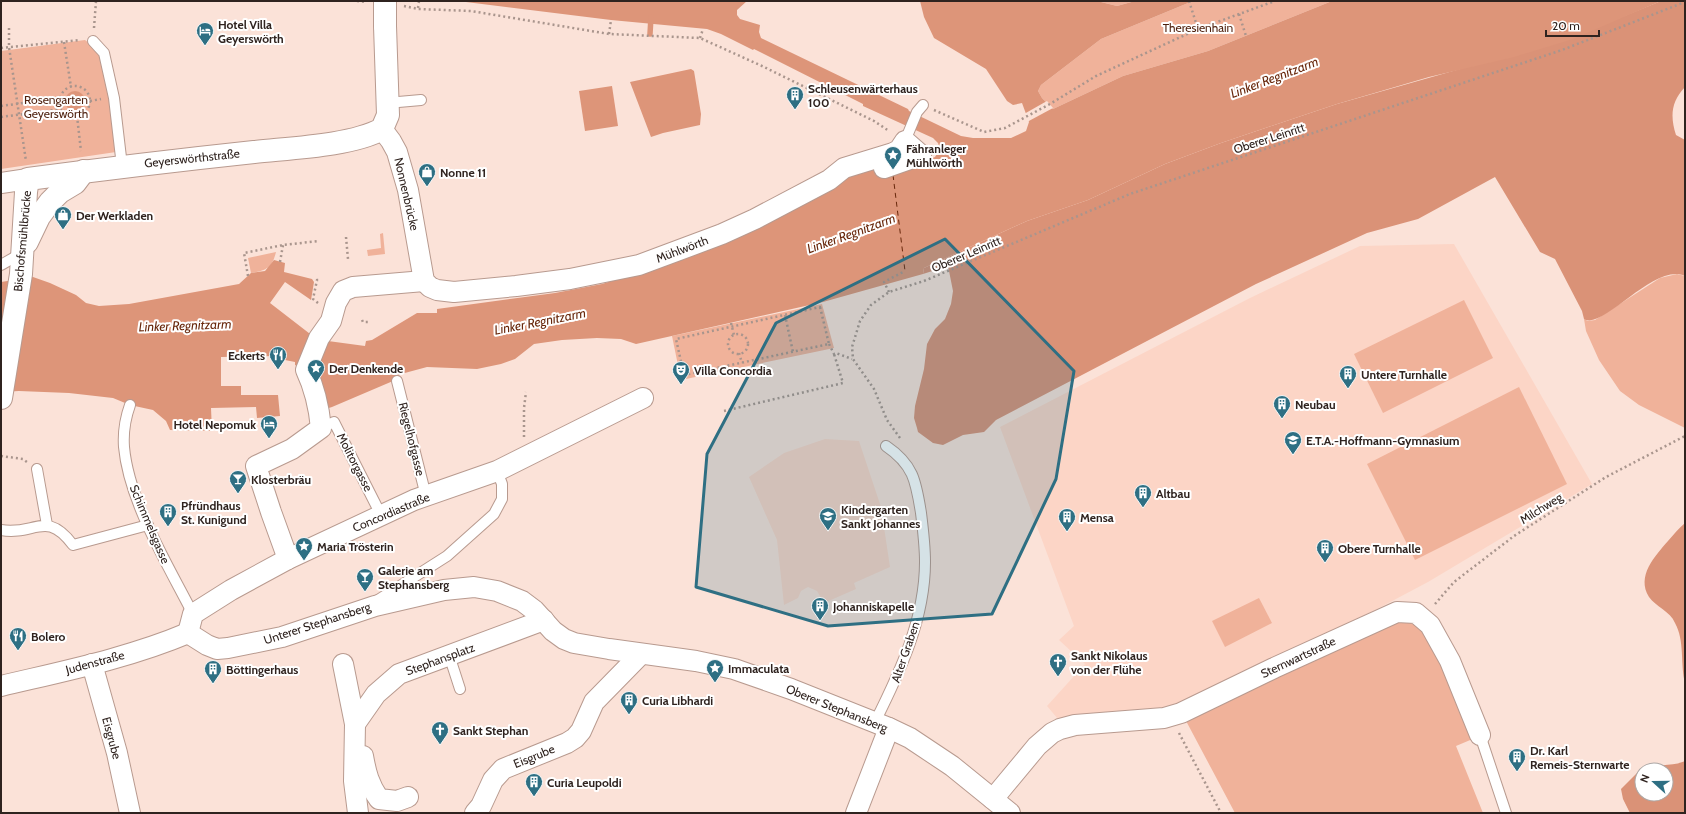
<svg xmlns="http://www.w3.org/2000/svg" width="1686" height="814" font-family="Cabin,sans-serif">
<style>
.built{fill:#fcd5c6}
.green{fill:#f0b29a}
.forest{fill:#da9277}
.water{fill:#dd9579}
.pier{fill:#fbe2d8}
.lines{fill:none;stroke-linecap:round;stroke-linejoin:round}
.stream{stroke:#dd9579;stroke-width:5.5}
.ferry{stroke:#68270b;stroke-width:1;stroke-dasharray:5 4;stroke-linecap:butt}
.service-casing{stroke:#b89a8f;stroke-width:12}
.minor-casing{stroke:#b89a8f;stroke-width:22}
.tertiary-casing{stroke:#b89a8f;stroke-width:24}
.path{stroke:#a9958d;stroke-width:2.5;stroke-dasharray:2 3;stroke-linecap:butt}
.service{stroke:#fff;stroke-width:10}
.minor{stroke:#fff;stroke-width:20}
.tertiary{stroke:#fff;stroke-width:22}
.tertiary-bridge-casing{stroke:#b89a8f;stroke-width:24;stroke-linecap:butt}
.tertiary-bridge{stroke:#fff;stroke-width:22}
.marked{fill:#2e6f83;fill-opacity:0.2;stroke:#2e6f83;stroke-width:3;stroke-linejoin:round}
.labels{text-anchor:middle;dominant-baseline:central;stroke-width:4;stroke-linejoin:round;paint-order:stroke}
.poi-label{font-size:12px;font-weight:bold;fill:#2f231f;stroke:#fff;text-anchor:start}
.park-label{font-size:12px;fill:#4d1f0c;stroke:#fff}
.street-label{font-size:12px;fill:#2f231f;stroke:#fff}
.water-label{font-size:13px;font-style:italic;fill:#68270b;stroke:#fff}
</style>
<rect width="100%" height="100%" fill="#fbe2d8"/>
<g class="built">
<polygon points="1454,244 1592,484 1428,582 1377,609 1170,709 1076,715 1058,719 1047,706 1085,664 1081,660 1080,653 1077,651 1072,652 1059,640 1074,626 1000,427 1250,298 1360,246"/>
<polygon points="825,439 859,441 881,507 890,567 854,583 856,589 824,603 817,591 808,587 801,591 798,598 784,605 777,540 749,477 784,453"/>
</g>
<g class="green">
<polygon points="1097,1 1135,1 1117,6"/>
<polygon points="1193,1 1332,1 1208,51 1123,76 1053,109 1042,98 1038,91 1041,85 1101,39"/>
<path d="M85 40C95 47 100 56 105 66L116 152 1 169V51Z"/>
<polygon points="383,233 385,254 368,256 367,250 381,248 380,234"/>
<path d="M276 252C272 268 267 270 251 273L248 258Z"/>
<polygon points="1677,274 1685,276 1685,428 1639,405 1620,391 1599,360 1586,331 1584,319 1588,321 1595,320 1660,278"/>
<polygon points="1464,300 1493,358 1383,413 1354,354"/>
<polygon points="822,304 834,348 681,380 672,336"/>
<polygon points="1519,387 1567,484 1415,560 1367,464"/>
<polygon points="1259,598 1272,623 1225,647 1212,621"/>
<polygon points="1399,622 1409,622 1426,632 1475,738 1456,746 1483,813 1235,813 1185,719"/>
</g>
<g class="forest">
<path d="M1661 1H1685V87C1671 102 1670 116 1676 135L1685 140V276C1654 262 1603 331 1584 319L1582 311 1555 259 1540 252 1495 177 1418 219 1367 233 1256 284 996 420 984 432 963 435 943 445 933 443 918 432 917 428 914 418 915 406 924 369 927 344 935 329 945 319 951 304 953 291 948 266 923 274 924 268 1027 221 1088 200 1165 164 1221 143 1337 104 1467 67 1617 19Z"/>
<path d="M1685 523V683C1680 663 1685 641 1675 623 1670 611 1656 607 1649 597 1636 576 1655 556 1668 541 1674 534 1679 528 1685 523Z"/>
<path d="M1685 761V813H1630L1623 799 1621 789 1637 773 1642 771V794H1666V770H1643C1656 763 1672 767 1685 761Z"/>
</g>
<g class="water">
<polygon points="458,1 747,1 737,10 737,15 740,19 760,25 759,32 761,38 908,109 909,111 961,136 973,138 1011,138 1026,131 1029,122 1022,103 1013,105 1007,101 986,69 934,38 924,17 920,1 1097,1 1117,6 1135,1 1193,1 1101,39 1041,85 1038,91 1042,98 1053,109 1123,76 1208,51 1332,1 1661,1 1573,39 1514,57 1429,77 1337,104 1221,143 1165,164 1088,200 1027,221 924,268 923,274 823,302 636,344 621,339 597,338 562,340 534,344 515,359 501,364 477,369 427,367 401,374 393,381 332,407 319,411 311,373 295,365 295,362 275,358 275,356 221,357 221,386 241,386 241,395 278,395 280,416 257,418 256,407 211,408 212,431 170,430 166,421 153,410 130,405 113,398 69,393 19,391 1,392 1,282 33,277 50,283 76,295 86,303 99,306 129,304 239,284 251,273 265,271 274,260 285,263 284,272 312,279 314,282 311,300 285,282 270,303 314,337 328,341 365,346 366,341 372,340 417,313 437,313 437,309 555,293 602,284 654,268 843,177 883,164 922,162 935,157 940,149 938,143 933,138 863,106 863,104 754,49 753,50 721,34 707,29 611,20"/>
<polygon points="691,69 694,71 701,114 700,125 663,133 651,137 630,82"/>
<polygon points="612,86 618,126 585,131 579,91"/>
<circle cx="75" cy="101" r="10"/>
</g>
<polygon class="pier" points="1047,101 1053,108 1027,122 1024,114"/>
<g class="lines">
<polyline class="stream" points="650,34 651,17"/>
<polyline class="ferry" points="893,175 905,271"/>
<defs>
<g id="service">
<polyline points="93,41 104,53 114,98 122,166"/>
<polyline points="387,103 421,100"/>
<polyline points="905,141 917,112 923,105"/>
<polyline points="1,265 22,253"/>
<polyline points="397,381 426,496"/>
<path d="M130 405C125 419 123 433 124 447 129 502 168 565 193 614"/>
<polyline points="321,428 334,422 381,515"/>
<polyline points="37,469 47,525"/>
<path d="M1 530C35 536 46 509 73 545L148 525"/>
<polyline points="378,600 447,556 494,514 502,499 502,484 497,471"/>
<polyline points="449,655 460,689"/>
<path d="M875 722C900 672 925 619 925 562 925 546 923 529 921 513 916 482 914 465 886 446"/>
<polyline points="1480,735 1506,813"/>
</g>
<g id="minor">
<polyline points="382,129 391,141 397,152 408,190 424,281 430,287 437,290 454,292 516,286 570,279 639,265 722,234 755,219 829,180 844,168 893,153 899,150 905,141 921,155 884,168"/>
<polyline points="1,183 28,179"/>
<path d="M288 559 271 512 256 466 292 449 321 428C319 407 315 389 306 370L319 338 331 321 336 303 343 291 353 287 424 281"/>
<polyline points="188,633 207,645 217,649 228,648 282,637 375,606 444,590 474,587 497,591 522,601 534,610 553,631 564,639 574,643 609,649 696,661 734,669 791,689 889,728 910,738 952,766 1010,813"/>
<polyline points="188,633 193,614 231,590 288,559 414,500 497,471 643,398"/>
<polyline points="92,664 117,753 130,813"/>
<polyline points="343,664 355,724 354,781 358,813"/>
<path d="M1 686C64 671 129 658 188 633"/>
<polyline points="355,724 376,694 399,674 544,620"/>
<path d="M363 756C366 773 369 785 379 799L397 801 408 797"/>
<polyline points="993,799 1037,746 1052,733 1060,729 1075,725 1164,718 1181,713 1274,668 1397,612 1416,613 1430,625 1450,661 1480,735"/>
<polyline points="475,813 481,806 493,780 503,769 567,743 575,738 581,731 594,702 641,654"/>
<polyline points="856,813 889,728"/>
</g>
<g id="tertiary">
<polyline points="27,242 39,217 50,202 60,192 75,183 84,171"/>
<path d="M1 398 21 274 26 192 28 179C104 169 179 160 254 152 290 148 351 146 382 129L388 115 385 26"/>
</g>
</defs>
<use href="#service" class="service-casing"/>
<use href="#minor" class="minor-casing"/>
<use href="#tertiary" class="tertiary-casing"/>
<g class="path">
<polyline points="357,1 366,2"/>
<polyline points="1189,1 1198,29"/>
<polyline points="404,6 418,9 471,11 609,34 700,38 762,66 874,121 889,131"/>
<polyline points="418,8 419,1"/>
<polyline points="1239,14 1246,36"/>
<polyline points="9,28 9,47 26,161"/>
<polyline points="94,28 96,1"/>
<polyline points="609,34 611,20"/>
<polyline points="700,38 703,29"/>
<polyline points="64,42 71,87"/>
<polyline points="1,48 80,40"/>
<circle cx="75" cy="101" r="15"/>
<polyline points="90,101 101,99"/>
<polyline points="1,106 60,98"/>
<polyline points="934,110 984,132 1005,128 1050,104 1096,76 1198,29 1275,1"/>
<polyline points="77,116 81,151"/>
<polyline points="1,117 62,109"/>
<polyline points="346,237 348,259"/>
<polyline points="280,262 283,245"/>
<polyline points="248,276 244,253 283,245 319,241"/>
<polyline points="889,292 884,282 905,271"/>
<polyline points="318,303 313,299 317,280 319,280"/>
<polygon points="820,307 829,344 684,375 676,339"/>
<polyline points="785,315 793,352"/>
<polyline points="362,320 363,322 369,322"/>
<polyline points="731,323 734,335"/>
<circle cx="738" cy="344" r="10"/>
<polyline points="829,344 834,354 836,353 852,359"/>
<polyline points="739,353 742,363"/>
<polyline points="724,411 843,383 834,354"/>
<polyline points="524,437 524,408 526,392"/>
<polyline points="900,438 887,420 874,389 853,359 852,347 860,321 871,305 889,292 924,281 1130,194 1562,50 1685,2"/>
<polyline points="1,456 23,459 27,462"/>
<polyline points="1435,604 1454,582 1514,536 1606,477 1685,436"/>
<polyline points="1179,733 1221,813"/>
</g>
<use href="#service" class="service"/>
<use href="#minor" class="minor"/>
<use href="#tertiary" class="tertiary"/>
<defs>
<polyline id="tertiary-bridge" points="385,26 385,1"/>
</defs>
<use href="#tertiary-bridge" class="tertiary-bridge-casing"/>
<use href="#tertiary-bridge" class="tertiary-bridge"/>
</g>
<path class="marked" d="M945 239 1074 371 1056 479 992 614 828 626 696 587 707 454 776 323Z"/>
<defs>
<symbol id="hotel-pin" viewBox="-11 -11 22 30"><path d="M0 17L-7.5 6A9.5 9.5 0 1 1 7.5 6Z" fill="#2e6f83" stroke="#fff"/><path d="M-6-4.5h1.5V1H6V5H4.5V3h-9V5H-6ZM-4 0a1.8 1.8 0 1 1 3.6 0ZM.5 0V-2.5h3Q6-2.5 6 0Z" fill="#fff"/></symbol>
<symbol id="building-pin" viewBox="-11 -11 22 30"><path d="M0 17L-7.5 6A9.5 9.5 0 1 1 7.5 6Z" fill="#2e6f83" stroke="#fff"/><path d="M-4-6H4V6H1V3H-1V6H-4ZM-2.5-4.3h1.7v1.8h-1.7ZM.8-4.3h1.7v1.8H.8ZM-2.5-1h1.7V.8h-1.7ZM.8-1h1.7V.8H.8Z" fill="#fff"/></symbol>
<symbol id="sight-pin" viewBox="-11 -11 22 30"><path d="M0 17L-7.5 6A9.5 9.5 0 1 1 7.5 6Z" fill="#2e6f83" stroke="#fff"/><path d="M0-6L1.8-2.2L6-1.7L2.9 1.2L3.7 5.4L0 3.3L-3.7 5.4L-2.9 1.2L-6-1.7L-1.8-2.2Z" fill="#fff"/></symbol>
<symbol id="shop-pin" viewBox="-11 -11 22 30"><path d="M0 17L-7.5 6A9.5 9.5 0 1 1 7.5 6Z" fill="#2e6f83" stroke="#fff"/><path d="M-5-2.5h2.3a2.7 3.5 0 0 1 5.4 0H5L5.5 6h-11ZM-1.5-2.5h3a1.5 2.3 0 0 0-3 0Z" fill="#fff"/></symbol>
<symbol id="restaurant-pin" viewBox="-11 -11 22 30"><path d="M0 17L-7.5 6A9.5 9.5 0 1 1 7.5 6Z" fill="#2e6f83" stroke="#fff"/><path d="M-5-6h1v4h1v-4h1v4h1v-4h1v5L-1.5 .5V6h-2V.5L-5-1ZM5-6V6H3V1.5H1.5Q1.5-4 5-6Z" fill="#fff"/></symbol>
<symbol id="theatre-pin" viewBox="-11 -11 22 30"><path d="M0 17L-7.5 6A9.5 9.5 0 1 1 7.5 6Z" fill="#2e6f83" stroke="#fff"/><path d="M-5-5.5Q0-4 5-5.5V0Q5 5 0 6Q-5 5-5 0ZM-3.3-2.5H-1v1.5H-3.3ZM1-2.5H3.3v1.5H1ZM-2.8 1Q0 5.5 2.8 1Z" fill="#fff"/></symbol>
<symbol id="school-pin" viewBox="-11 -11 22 30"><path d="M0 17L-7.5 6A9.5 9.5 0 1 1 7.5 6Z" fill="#2e6f83" stroke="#fff"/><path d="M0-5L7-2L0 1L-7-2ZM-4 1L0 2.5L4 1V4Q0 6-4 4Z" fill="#fff"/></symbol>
<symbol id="bar-pin" viewBox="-11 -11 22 30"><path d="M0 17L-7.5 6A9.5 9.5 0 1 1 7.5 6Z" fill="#2e6f83" stroke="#fff"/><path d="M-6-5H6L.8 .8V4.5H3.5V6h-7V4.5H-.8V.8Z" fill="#fff"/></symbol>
<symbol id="church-pin" viewBox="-11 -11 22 30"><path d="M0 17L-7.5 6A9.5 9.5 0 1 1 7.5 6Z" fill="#2e6f83" stroke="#fff"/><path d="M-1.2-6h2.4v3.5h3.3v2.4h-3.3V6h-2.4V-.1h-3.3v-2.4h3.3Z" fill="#fff"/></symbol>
</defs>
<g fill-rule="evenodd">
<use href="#hotel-pin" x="195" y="21" width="20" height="27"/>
<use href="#building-pin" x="785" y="85" width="20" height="27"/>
<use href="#sight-pin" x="883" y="145" width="20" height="27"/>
<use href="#shop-pin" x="417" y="162" width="20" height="27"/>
<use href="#shop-pin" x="53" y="205" width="20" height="27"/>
<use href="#restaurant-pin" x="268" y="345" width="20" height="27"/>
<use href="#sight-pin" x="306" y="358" width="20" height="27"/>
<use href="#theatre-pin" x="671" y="360" width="20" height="27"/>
<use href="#building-pin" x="1338" y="364" width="20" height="27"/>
<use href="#building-pin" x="1272" y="394" width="20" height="27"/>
<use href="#hotel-pin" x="259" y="414" width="20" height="27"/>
<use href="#school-pin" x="1283" y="430" width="20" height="27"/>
<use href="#bar-pin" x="228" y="469" width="20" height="27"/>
<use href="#building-pin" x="1133" y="483" width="20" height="27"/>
<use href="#building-pin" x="158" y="502" width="20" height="27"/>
<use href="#school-pin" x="818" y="506" width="20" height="27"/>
<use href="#building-pin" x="1057" y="507" width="20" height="27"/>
<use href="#sight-pin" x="294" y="536" width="20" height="27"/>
<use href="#building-pin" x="1315" y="538" width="20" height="27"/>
<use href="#bar-pin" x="355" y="567" width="20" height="27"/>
<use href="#building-pin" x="810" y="596" width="20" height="27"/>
<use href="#restaurant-pin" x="8" y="626" width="20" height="27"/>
<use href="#church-pin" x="1048" y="652" width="20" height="27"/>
<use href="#sight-pin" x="705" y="658" width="20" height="27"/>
<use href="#building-pin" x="203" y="659" width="20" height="27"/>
<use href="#building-pin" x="619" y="690" width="20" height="27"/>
<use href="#church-pin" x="430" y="720" width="20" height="27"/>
<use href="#building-pin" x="1507" y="747" width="20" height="27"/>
<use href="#building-pin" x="524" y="772" width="20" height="27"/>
</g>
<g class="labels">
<g class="poi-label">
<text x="218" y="24">Hotel Villa<tspan x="218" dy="14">Geyerswörth</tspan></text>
<text x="808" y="88">Schleusenwärterhaus<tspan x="808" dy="14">100</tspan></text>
<text x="906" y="148">Fähranleger<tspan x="906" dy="14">Mühlwörth</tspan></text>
<text x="440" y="172">Nonne 11</text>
<text x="76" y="215">Der Werkladen</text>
<text x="265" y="355" text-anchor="end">Eckerts</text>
<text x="329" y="368">Der Denkende</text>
<text x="694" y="370">Villa Concordia</text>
<text x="1361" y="374">Untere Turnhalle</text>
<text x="1295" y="404">Neubau</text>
<text x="256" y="424" text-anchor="end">Hotel Nepomuk</text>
<text x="1306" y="440">E.T.A.-Hoffmann-Gymnasium</text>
<text x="251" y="479">Klosterbräu</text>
<text x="1156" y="493">Altbau</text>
<text x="181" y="505">Pfründhaus<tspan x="181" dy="14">St. Kunigund</tspan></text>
<text x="841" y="509">Kindergarten<tspan x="841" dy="14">Sankt Johannes</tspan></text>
<text x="1080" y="517">Mensa</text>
<text x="317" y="546">Maria Trösterin</text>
<text x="1338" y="548">Obere Turnhalle</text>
<text x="378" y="570">Galerie am<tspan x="378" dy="14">Stephansberg</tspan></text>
<text x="833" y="606">Johanniskapelle</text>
<text x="31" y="636">Bolero</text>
<text x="1071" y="655">Sankt Nikolaus<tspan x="1071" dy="14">von der Flühe</tspan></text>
<text x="728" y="668">Immaculata</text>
<text x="226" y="669">Böttingerhaus</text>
<text x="642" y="700">Curia Libhardi</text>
<text x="453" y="730">Sankt Stephan</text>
<text x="1530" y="750">Dr. Karl<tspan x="1530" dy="14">Remeis-Sternwarte</tspan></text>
<text x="547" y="782">Curia Leupoldi</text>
</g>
<g class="park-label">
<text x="1198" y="27">Theresienhain</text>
<text x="56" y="99">Rosengarten<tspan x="56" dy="14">Geyerswörth</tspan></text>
</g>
<g class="street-label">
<text transform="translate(1269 138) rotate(-18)">Oberer Leinritt</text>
<text transform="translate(192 158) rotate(-6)">Geyerswörthstraße</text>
<text transform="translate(407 194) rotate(77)">Nonnenbrücke</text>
<text transform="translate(22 241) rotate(-85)">Bischofsmühlbrücke</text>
<text transform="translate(682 249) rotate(-21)">Mühlwörth</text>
<text transform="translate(966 254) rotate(-23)">Oberer Leinritt</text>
<text transform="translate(412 439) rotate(76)">Riegelhofgasse</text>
<text transform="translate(355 462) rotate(63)">Molitorgasse</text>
<text transform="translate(1541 508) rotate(-32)">Milchweg</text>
<text transform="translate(391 512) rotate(-23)">Concordiastraße</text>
<text transform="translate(150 524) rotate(67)">Schimmelsgasse</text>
<text transform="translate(317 623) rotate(-18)">Unterer Stephansberg</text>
<text transform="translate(905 652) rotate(-71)">Alter Graben</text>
<text transform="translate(1298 657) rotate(-25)">Sternwartstraße</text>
<text transform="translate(440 659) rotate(-20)">Stephansplatz</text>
<text transform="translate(95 662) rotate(-15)">Judenstraße</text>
<text transform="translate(837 708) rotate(22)">Oberer Stephansberg</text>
<text transform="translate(112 738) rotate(75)">Eisgrube</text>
<text transform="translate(534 756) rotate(-22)">Eisgrube</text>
</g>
<g class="water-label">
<text transform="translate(1274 77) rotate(-21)">Linker Regnitzarm</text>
<text transform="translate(851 233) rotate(-20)">Linker Regnitzarm</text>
<text transform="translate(540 321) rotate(-11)">Linker Regnitzarm</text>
<text transform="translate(185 325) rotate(-2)">Linker Regnitzarm</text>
</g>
</g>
<rect width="1686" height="814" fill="none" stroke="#2f231f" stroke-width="4"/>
<g transform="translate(1654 782) rotate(291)"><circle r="19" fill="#ffffff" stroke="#aca7a5"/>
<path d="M0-3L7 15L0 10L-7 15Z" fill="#2e6f83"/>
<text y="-6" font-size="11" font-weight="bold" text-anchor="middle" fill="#2f231f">N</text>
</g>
<path d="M1546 30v6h53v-6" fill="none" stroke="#2f231f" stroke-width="2"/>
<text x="1552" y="30" font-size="12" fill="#2f231f" stroke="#ffffff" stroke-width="3" paint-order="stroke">20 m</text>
</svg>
